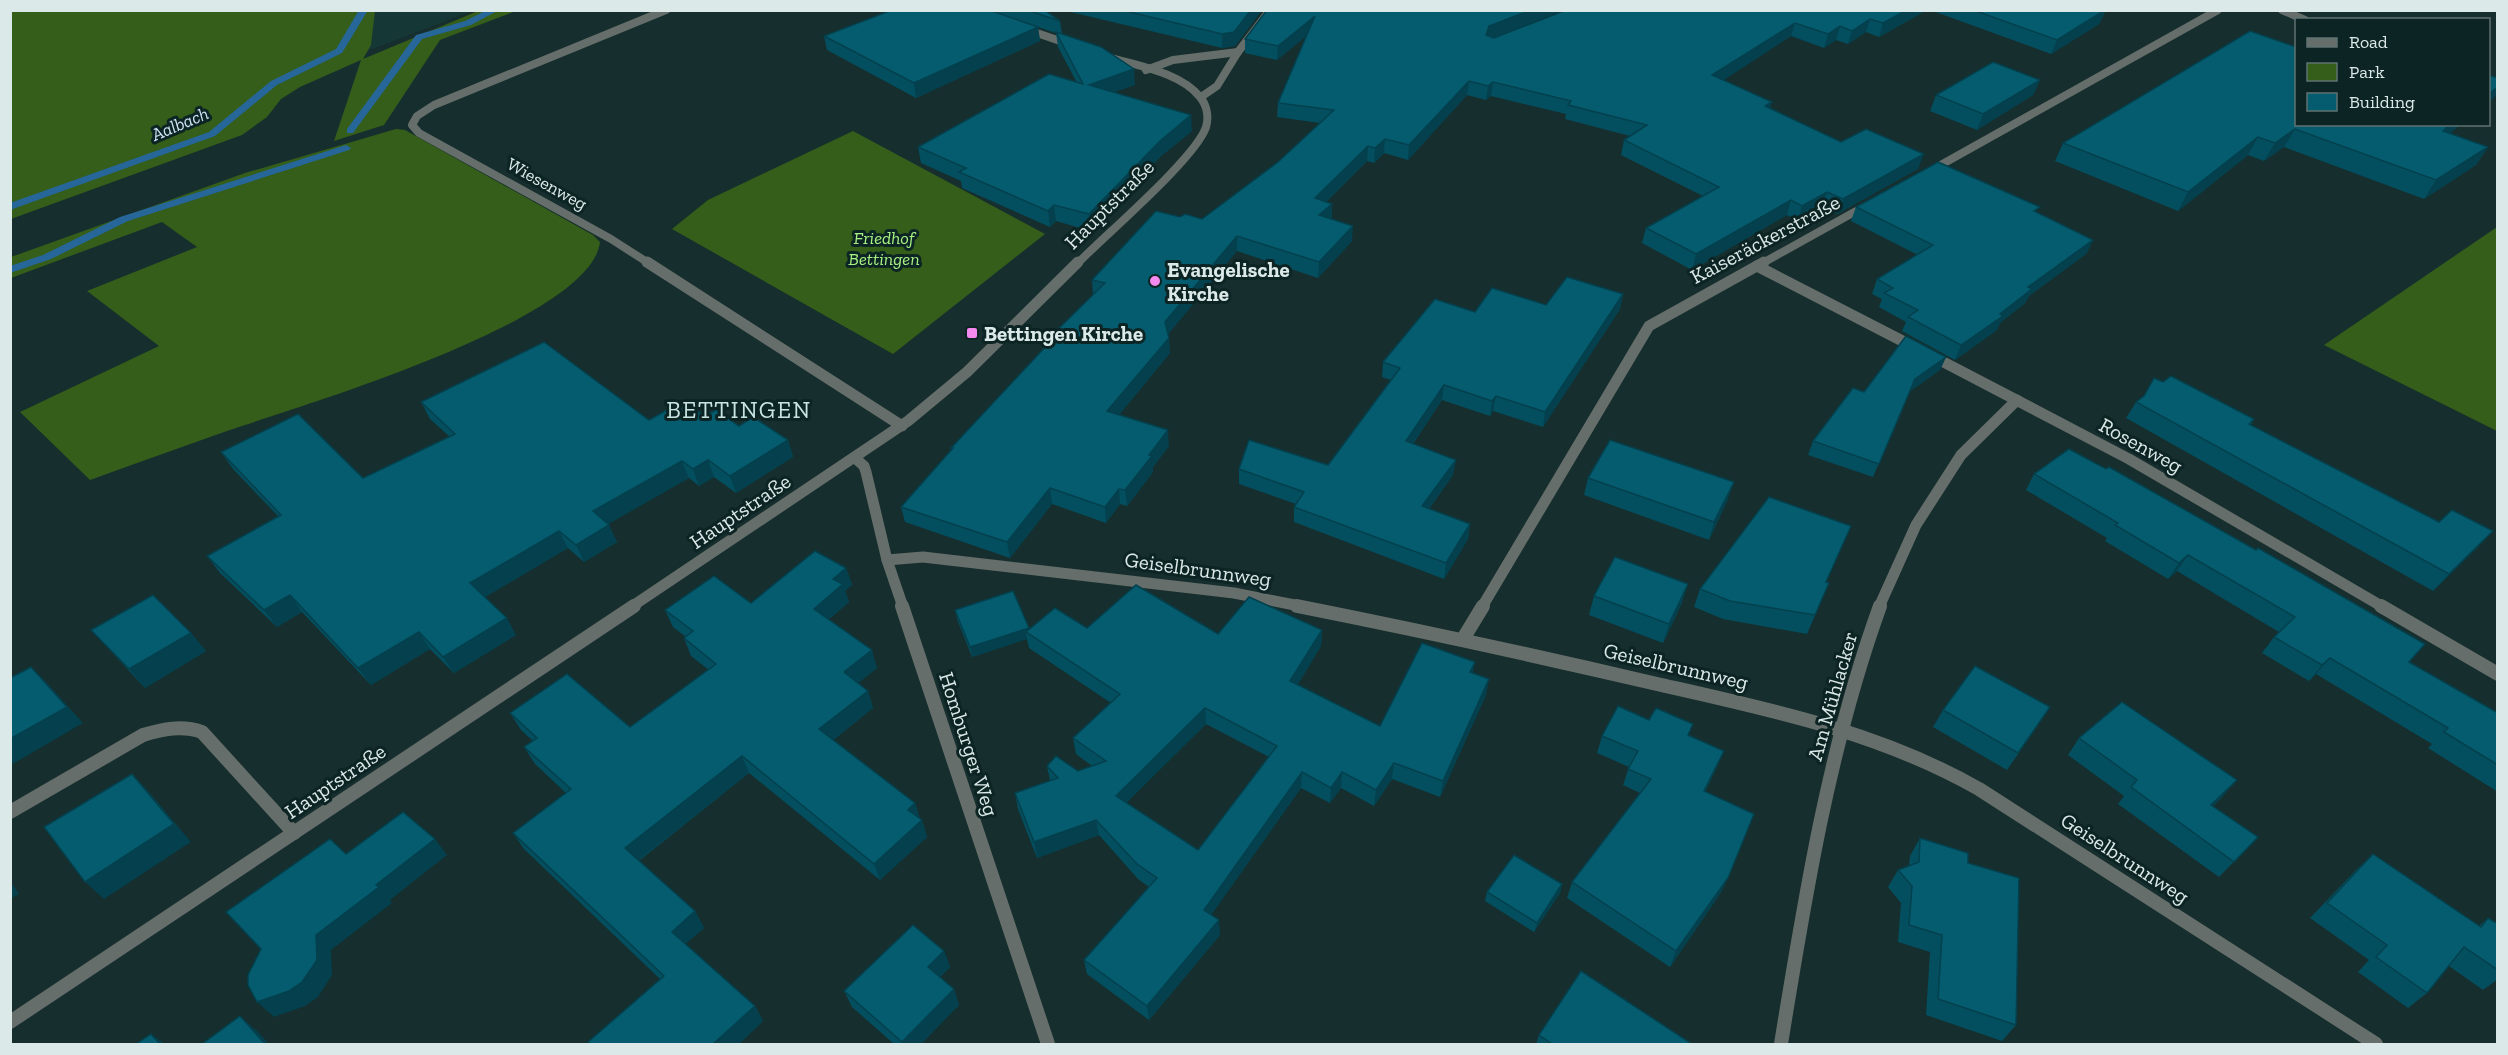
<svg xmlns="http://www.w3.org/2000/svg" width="2508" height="1055" font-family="'Zilla Slab',serif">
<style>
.built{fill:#153836}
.green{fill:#345e1a}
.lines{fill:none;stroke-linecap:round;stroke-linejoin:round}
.stream{fill:#266698;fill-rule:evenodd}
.minor-far2{stroke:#656e6a;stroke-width:8}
.minor-far1{stroke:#656e6a;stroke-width:11}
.minor{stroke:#656e6a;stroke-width:14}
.tertiary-far2{stroke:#656e6a;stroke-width:8}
.tertiary-far1{stroke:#656e6a;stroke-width:11}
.tertiary{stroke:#656e6a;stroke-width:14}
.wall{fill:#044f5f;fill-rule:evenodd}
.shaded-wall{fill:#04404d}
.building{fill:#055c6e;stroke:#04404d;stroke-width:1.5;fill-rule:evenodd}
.poi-dot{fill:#f489ef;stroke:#0c2423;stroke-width:2}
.labels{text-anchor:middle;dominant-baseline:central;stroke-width:6;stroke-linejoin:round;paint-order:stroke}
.far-water-label{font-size:18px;font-style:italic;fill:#d0e3f5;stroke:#0c2423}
.far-street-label{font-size:18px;fill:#dbe9e8;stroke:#0c2423}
.far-park-label{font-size:18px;font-style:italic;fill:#a8f183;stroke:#0c2423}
.street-label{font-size:21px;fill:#dbe9e8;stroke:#0c2423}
.poi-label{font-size:21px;font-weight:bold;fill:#dbe9e8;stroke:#0c2423;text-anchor:start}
.quarter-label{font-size:24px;letter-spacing:1.5px;fill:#c7e4e1;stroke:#0c2423}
</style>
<rect width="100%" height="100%" fill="#162e2d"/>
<polygon class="built" points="375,11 472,11 367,51 371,45"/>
<g class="green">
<polygon points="11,10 375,11 371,45 363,59 478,11 516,11 440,40 384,125 334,141 361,60 300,87 281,99 267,117 242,135 11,219"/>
<path d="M396 129 405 130 593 235 600 242C591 321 297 407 227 431 181 447 135 464 90 480L20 412 159 346 87 291 197 247 162 222 11 278V257L245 173Z"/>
<polygon points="853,131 1045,234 893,354 672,229 708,200"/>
<polygon points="2497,227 2497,431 2324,345"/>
</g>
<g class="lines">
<g class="stream">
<polygon points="359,10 368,10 342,53 277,85 215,136 10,210 10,203 209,132 271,81 336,49"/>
<polygon points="487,10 499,10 471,25 422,39 353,133 347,133 347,129 416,35 465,21"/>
<polygon points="346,145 351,148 349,150 128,221 51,259 10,273 10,266 43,255 120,217"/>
</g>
<g class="minor-far2">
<polyline points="2282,10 2305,20"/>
<polyline points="1146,70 1173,60 1238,52"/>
<polyline points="1201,97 1217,86 1238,52 1270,10"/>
<polyline points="1930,171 2218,10"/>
<polyline points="650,264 611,239 419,133 412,125 417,116 434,105 666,10"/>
<polyline points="1761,264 1867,205"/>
</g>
<g class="minor-far1">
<polyline points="647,262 902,426"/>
<polyline points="1757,266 1916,348"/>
<polyline points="1932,356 2129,459 2383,607"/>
<polyline points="887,560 923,557 1234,593 1305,607"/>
<polyline points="1482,607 1649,326 1764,262"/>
<polyline points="1879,607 1916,525 1961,455 2017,400"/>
</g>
<g class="minor">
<path d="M1297 606C1418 630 1537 656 1657 684 1768 709 1879 732 1979 789L2376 1044"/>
<polyline points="2381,606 2498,674"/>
<polyline points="1463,639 1483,606"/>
<path d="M10 812 143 735C163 729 182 725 202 732L294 833"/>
<path d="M1781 1044C1805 896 1829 747 1880 606"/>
</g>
<g class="tertiary-far2">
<polyline points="1025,29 1072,45"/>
<path d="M1077 264C1104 236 1196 158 1206 127 1209 117 1207 105 1200 97 1180 72 1137 66 1108 57"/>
</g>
<g class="tertiary-far1">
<polyline points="855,458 864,466 866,472 887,560 903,607"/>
<polyline points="631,607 908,421 967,372 1078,262"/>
</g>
<g class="tertiary">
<polyline points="902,606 1048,1044"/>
<polyline points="10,1022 634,606"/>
</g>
</g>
<g class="wall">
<polygon points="892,10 1044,10 1060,21 1062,34 1135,85 1113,92 1192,131 1161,156 1090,231 1056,221 1050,227 962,188 961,181 921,163 918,147 1076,81 1058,47 1056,33 1038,27 1040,41 916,98 827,50 824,36"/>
<polygon points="1062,10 1262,10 1235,46 1222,48"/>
<polygon points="1267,10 1562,10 1493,38 1927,10 1879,37 1866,32 1848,44 1836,40 1824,48 1791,36 1723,80 1771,108 1841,142 1918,169 1837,214 1822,206 1798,221 1787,215 1692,270 1642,243 1646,228 1703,196 1621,155 1624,140 1630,136 1565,119 1566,114 1491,96 1486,100 1467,95 1408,160 1384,153 1374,163 1367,161 1326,202 1332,219 1352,241 1318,278 1237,251 1168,334 1170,353 1119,415 1169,446 1153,467 1153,472 1127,506 1120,504 1106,523 1052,504 1010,558 905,522 901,507 951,450 951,448 1047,345 1046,341 1093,295 1092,280 1180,217 1202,219 1278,162 1320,123 1277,117 1278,103 1306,36 1277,60 1245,53 1245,39"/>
<polygon points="1930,10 2106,10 2099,24 2051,54"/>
<polygon points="2040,80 2033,95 1977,130 1930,111 1936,95"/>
<polygon points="2296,124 2461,124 2450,133 2488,147 2476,165 2424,199 2284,147 2264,161 2248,155 2178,211 2055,161 2063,143"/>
<polygon points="1856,207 2037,213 2093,240 2086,254 2029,296 2025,303 2000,323 1997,330 1955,360 1902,331 1906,322 1879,307 1882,299 1872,294 1877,279 1918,255 1851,221"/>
<polygon points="1623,294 1620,309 1543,427 1493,411 1490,416 1442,400 1413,444 1453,475 1429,509 1470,524 1468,539 1444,579 1294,522 1294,507 1296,504 1239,484 1239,469 1328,465 1391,380 1382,377 1383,362 1475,312 1546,305"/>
<polygon points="1946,357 1940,370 1909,392 1873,477 1808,455 1813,441 1864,392"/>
<polygon points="2154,378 2254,419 2251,425 2439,522 2493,531 2477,548 2433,591 2126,418 2136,402 2143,397"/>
<polygon points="421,402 649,420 705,416 788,440 793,457 736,493 714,477 699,486 689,478 608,524 617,542 584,562 568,548 485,597 516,635 454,673 430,649 371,685 302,612 277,627 220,573 207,556 278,516 233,469 221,452 363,478 450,437 430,419"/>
<polygon points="2034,474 2409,662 2498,713 2498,792 2428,748 2432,744 2316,674 2309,681 2262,653 2274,637 2279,632 2177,571 2168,579 2105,541 2107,538 2026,490"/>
<polygon points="1588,478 1728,499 1709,540 1584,495"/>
<polygon points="846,568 852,585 845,591 849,602 829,619 877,668 858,683 868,691 873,708 833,740 915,803 920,819 922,820 927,837 880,880 749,773 639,861 695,911 704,928 685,944 755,1006 763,1021 739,1044 590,1044 588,1042 660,979 524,849 513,833 566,793 535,764 524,747 533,741 521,730 510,713 630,727 709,670 691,656 684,638 686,637 673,627 665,610 751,603"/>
<polygon points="1827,582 1829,583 1807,634 1723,619 1694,607 1700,589"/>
<polygon points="1594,596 1682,603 1663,643 1589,615"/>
<path d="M955 610 1029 628V629L1087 628 1218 634 1322 630 1321 646 1298 684 1380 726 1473 673 1486 695 1440 797 1392 779 1374 806 1341 788 1330 803 1301 788 1211 915 1220 935 1149 1020 1087 974 1084 960 1149 887 1138 879 1099 835 1037 858 1018 809 1015 793 1050 781 1047 766 1078 771 1092 766 1076 754 1073 738 1111 703 1029 648 1027 639 972 657 957 619ZM1206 724 1269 757 1198 850 1126 803Z"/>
<polygon points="91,630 191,633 206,651 145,688"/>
<polygon points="1943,710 2039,724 2007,770 1933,727"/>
<polygon points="1689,735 1717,767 1705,792 1728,878 1720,894 1670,967 1567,898 1572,882 1640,793 1623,785 1629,767 1597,753 1602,736"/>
<polygon points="2079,738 2223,796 2213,806 2258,837 2219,877 2118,804 2124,796 2068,755"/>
<polygon points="1920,838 1968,863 2016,1025 2002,1041 1926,1015 1930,952 1898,942 1901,903 1888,887 1898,870 1909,866 1910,856"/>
<polygon points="2373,854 2479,926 2488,918 2498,924 2498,979 2483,990 2449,966 2427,993 2408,1008 2358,972 2369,960 2310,918 2356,870"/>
<polygon points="1562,884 1560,893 1534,932 1485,901 1487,892"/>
<polygon points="944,951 950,967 940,977 954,989 959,1005 921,1044 894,1044 852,1007 844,991"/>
<polygon points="1539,1035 1692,1044 1536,1044"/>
</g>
<g class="shaded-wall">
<polygon points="1251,10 1262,10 1235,46 1222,48 1222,34"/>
<polygon points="1531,10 1562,10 1488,40 1486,35 1489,26"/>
<polygon points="1907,10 1927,10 1879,37 1883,23"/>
<polygon points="2106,10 2099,24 2051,54 2057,40"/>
<polygon points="1315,16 1315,29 1277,60 1278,46"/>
<polygon points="1870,19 1866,32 1848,44 1852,31"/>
<polygon points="1795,23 1791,36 1709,90 1712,75"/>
<polygon points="1840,26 1836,40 1824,48 1828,34"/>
<polygon points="1038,27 1040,41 916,98 914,83"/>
<polygon points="1134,69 1135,85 1090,101 1089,85"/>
<polygon points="2040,80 2033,95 1977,130 1983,114"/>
<polygon points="1469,81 1467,95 1408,160 1409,145"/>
<polygon points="1493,82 1491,96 1486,100 1488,86"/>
<polygon points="2498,87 2498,92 2493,99 2488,102 2488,94"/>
<polygon points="1772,102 1768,117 1765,106"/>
<polygon points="1191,115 1192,131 1161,156 1090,231 1089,214 1160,141"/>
<polygon points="2450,124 2461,124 2431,149 2443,131"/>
<polygon points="2295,129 2284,147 2264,161 2275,143"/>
<polygon points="2258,137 2248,155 2178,211 2188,192"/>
<polygon points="1385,139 1384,153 1374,163 1375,148"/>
<polygon points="1368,146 1367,161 1315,213 1315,198"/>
<polygon points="2488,147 2476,165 2424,199 2436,180"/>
<polygon points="1924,154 1918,169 1837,214 1843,199"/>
<polygon points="1827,192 1822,206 1798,221 1802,206"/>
<polygon points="1791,200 1787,215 1692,270 1696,254"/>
<polygon points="1332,204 1332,219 1319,215"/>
<polygon points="1054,205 1056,221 1050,227 1048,211"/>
<polygon points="1353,226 1352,241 1318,278 1319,262"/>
<polygon points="1237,236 1237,251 1166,337 1165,322"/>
<polygon points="2093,240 2086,254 2029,296 2025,303 2000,323 1997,330 1955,360 1961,345 2000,314 2028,287"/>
<polygon points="1623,294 1620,309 1543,427 1545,412"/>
<polygon points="1169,338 1170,353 1109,427 1107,411"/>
<polygon points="1946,357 1940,370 1909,392 1915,379"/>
<polygon points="1444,385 1442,400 1404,456 1406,441"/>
<polygon points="1496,396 1493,411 1490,416 1492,401"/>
<polygon points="1168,430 1169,446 1153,467 1153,472 1127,506 1125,490 1149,455"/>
<polygon points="788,440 793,457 736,493 730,476"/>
<polygon points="708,460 714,477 699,486 693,469"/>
<polygon points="1456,460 1453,475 1420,521 1422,506"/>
<polygon points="682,461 689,478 601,528 593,511"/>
<polygon points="1734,482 1728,499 1709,540 1714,522"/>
<polygon points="1050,488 1052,504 1010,558 1007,542"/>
<polygon points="1119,489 1120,504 1106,523 1105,507"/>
<polygon points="1470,524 1468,539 1444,579 1446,563"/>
<polygon points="609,525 617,542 584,562 576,545"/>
<polygon points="559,531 568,548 480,600 470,583"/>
<polygon points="2493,531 2477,548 2433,591 2449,574"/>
<polygon points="2188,555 2177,571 2168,579 2179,563"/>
<polygon points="846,568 852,585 845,591 849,602 820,626 814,609 833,579"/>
<polygon points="1688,584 1682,603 1663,643 1669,624"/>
<polygon points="290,595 302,612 277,627 264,610"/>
<polygon points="507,618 516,635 454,673 443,657"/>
<polygon points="1029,628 1030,635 1026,632 1027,639 972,657 970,647"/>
<polygon points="1322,630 1321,646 1290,697 1290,681"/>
<polygon points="419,632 430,649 371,685 358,668"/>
<polygon points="191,633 206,651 145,688 129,669"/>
<polygon points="872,650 877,668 849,690 844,672"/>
<polygon points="2330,658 2316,674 2309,681 2322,665"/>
<polygon points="1475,662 1472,678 1470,672"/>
<polygon points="31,667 47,683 83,723 11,765 10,739"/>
<polygon points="1489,679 1486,695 1440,797 1443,781"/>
<polygon points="868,691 873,708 826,746 819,729"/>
<polygon points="1205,708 1206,724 1118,811 1116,796"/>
<polygon points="1724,751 1717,767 1697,808 1704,791"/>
<polygon points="742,756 749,773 634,864 625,848"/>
<polygon points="1394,763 1392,779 1374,806 1376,790"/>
<polygon points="1302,772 1301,788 1204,925 1204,910"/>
<polygon points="1342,772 1341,788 1330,803 1331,788"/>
<polygon points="132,774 149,792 191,842 104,899 85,882"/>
<polygon points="2237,780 2223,796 2197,821 2211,805"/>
<polygon points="915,803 920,820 908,810"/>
<polygon points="922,820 927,837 880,880 874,864"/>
<polygon points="1096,820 1099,835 1037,858 1034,842"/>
<polygon points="435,839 447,855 390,900 392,903 331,950 332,975 318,997 305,1006 274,1017 257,1002 316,935 376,885"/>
<polygon points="1728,878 1720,894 1670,967 1676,951"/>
<polygon points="10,881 19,894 10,899"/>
<polygon points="1562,884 1560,893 1534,932 1537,923"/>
<polygon points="695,911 704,928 681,948 672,932"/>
<polygon points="1219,920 1220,935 1149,1020 1147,1006"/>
<polygon points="944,951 950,967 934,984 928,967"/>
<polygon points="954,989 959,1005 921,1044 903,1044 902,1042"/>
<polygon points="755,1006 763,1021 739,1044 713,1044"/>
<polygon points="240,1016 258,1032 269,1044 265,1044"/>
<polygon points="151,1034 165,1044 160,1044"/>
</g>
<g class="building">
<polygon points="892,10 989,10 1038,27 914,83 824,36"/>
<polygon points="1027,10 1044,10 1060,21"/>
<polygon points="1121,10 1251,10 1234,32 1222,34"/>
<polygon points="1267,10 1531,10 1489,26 1486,35 1494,38 1566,10 1907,10 1883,23 1870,19 1852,31 1840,26 1828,34 1795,23 1712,75 1772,102 1765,106 1841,142 1866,129 1924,154 1843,199 1827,192 1802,206 1791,200 1696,254 1646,228 1719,187 1624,140 1647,125 1568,105 1571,101 1493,82 1488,86 1469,81 1409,145 1385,139 1375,148 1368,146 1315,198 1332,204 1319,215 1353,226 1319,262 1237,236 1165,322 1169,338 1107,411 1168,430 1149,455 1152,456 1125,490 1119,489 1105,507 1050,488 1007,542 901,507 953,448 951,448 1050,342 1046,341 1105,283 1092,280 1156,211 1180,217 1185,214 1202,219 1278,162 1334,110 1278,103 1315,16 1278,46 1245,39"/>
<polygon points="1973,10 2105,10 2057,40"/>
<polygon points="2250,31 2296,47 2296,124 2450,124 2443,131 2488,147 2436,180 2295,129 2275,143 2258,137 2188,192 2063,143"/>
<polygon points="1056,32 1101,47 1134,69 1089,85 1191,115 1160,141 1089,214 1054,205 1048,211 959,172 966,168 918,147 1049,74 1083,84"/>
<polygon points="1993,62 2040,80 1983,114 1936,95"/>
<polygon points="2488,75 2498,78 2498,87 2488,94"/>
<polygon points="1938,162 2040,207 2034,211 2093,240 2028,287 2032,289 2000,314 2003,316 1961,345 1908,317 1918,310 1884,293 1893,288 1877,279 1933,245 1856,207"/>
<polygon points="1567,277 1623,294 1545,412 1496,396 1492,401 1444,385 1406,441 1456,460 1422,506 1470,524 1446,563 1294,507 1304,492 1239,469 1249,440 1328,465 1400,368 1383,362 1435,299 1475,312 1492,288 1546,305"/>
<polygon points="1906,336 1946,357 1915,379 1879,464 1813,441 1853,388 1864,392"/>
<polygon points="544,342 649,420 683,401 705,416 716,410 739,426 753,417 788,440 730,476 708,460 693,469 682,461 593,511 609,525 576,545 559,531 470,583 507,618 443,657 419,632 358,668 290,595 264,610 207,556 281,515 221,452 298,414 363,478 455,434 421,402"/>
<polygon points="2171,376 2254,419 2249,424 2439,522 2452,510 2493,531 2449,574 2136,402 2144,396 2154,378 2163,382"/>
<polygon points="1610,440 1734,482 1714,522 1588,478"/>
<polygon points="2069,449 2106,469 2109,467 2256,550 2258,548 2425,644 2409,662 2498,713 2498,765 2444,732 2448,728 2330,658 2322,665 2274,637 2295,617 2188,555 2179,563 2115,525 2118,523 2034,474"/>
<polygon points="1769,497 1851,526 1826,582 1829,583 1815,615 1730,601 1700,589"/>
<polygon points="815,551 846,568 833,579 843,584 814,609 872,650 844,672 868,691 819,729 915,803 908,810 922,820 874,864 742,756 625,848 695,911 672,932 755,1006 713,1044 591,1044 588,1042 664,976 513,833 571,789 524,747 537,738 510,713 567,674 630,727 716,664 684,638 693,631 665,610 714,576 751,603"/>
<polygon points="1615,557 1688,584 1669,624 1594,596"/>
<path d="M1136 585 1218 634 1249 597 1322 630 1290 681 1380 726 1422 643 1475 662 1470 672 1489 679 1443 781 1394 763 1376 790 1342 772 1331 788 1302 772 1204 910 1219 920 1147 1006 1084 960 1157 878 1137 864 1096 820 1034 842 1015 793 1058 778 1047 766 1056 756 1078 771 1106 761 1073 738 1120 694 1026 632 1055 608 1087 628ZM1205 708 1277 746 1198 850 1116 796Z"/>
<polygon points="1013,591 1029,628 970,647 955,610"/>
<polygon points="153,595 191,633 129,669 91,630"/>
<polygon points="1975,666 2050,707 2018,753 1943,710"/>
<polygon points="31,667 67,707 10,739 10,678"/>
<polygon points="2122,702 2237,780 2211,805 2258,837 2234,862 2131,787 2137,780 2079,738"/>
<polygon points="1618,706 1649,720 1656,708 1693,724 1688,735 1724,751 1704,791 1754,814 1728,878 1676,951 1572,882 1651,779 1628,769 1638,751 1602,736"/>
<polygon points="132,774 174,824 85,882 44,827"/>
<polygon points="403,812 435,839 376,885 379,887 316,935 317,960 302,982 289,991 257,1002 248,985 248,975 261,949 226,912 330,839 346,854"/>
<polygon points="1920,838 1968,853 1968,863 2019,878 2016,1025 1938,999 1942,935 1909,925 1912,886 1898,870 1919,862"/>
<polygon points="2373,854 2481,927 2488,918 2498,924 2498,970 2464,947 2427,993 2376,957 2387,945 2327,903"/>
<polygon points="1514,855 1562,884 1537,923 1487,892"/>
<polygon points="913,925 944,951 928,967 954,989 902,1042 844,991"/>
<polygon points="1581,971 1692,1044 1552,1044 1539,1035"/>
<polygon points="240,1016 265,1044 202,1044"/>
<polygon points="151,1034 160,1044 136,1044"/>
</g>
<g class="poi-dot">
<circle cx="1155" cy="281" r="6"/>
<rect x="966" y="327" width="12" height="12" rx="3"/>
</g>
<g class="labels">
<g class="far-water-label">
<text transform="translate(180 124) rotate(-23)">Aalbach</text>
</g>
<g class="far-street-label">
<text transform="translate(547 184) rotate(29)">Wiesenweg</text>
</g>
<g class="far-park-label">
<text x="884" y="238">Friedhof<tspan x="884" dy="21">Bettingen</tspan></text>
</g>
<g class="street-label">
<text transform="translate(1109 204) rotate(-45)">Hauptstraße</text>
<text transform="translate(1765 239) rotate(-28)">Kaiseräckerstraße</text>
<text transform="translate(2141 445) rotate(29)">Rosenweg</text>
<text transform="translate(740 511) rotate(-34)">Hauptstraße</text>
<text transform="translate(1198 569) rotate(8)">Geiselbrunnweg</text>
<text transform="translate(1676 666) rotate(13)">Geiselbrunnweg</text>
<text transform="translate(1832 696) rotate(-74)">Am Mühlacker</text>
<text transform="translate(969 744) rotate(72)">Homburger Weg</text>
<text transform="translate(335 781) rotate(-34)">Hauptstraße</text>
<text transform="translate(2125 858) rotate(33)">Geiselbrunnweg</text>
</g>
<g class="poi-label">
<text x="1167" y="269">Evangelische<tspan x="1167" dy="24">Kirche</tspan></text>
<text x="984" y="333">Bettingen Kirche</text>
</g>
<g class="quarter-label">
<text x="739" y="409">BETTINGEN</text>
</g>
</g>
<rect width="2508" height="1055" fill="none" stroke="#dbe9e8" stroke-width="24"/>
<rect x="2295" y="18" width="195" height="108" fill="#0c2423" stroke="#5f7372" stroke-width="1.5"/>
<rect x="2307" y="38" width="30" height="9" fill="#656e6a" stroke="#5f7372" stroke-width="1.5"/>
<text x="2349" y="48" font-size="18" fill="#dbe9e8">Road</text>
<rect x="2307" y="63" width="30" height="18" fill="#345e1a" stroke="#5f7372" stroke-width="1.5"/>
<text x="2349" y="78" font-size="18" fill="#dbe9e8">Park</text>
<rect x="2307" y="93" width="30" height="18" fill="#055c6e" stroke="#5f7372" stroke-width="1.5"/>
<text x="2349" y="108" font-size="18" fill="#dbe9e8">Building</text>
</svg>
